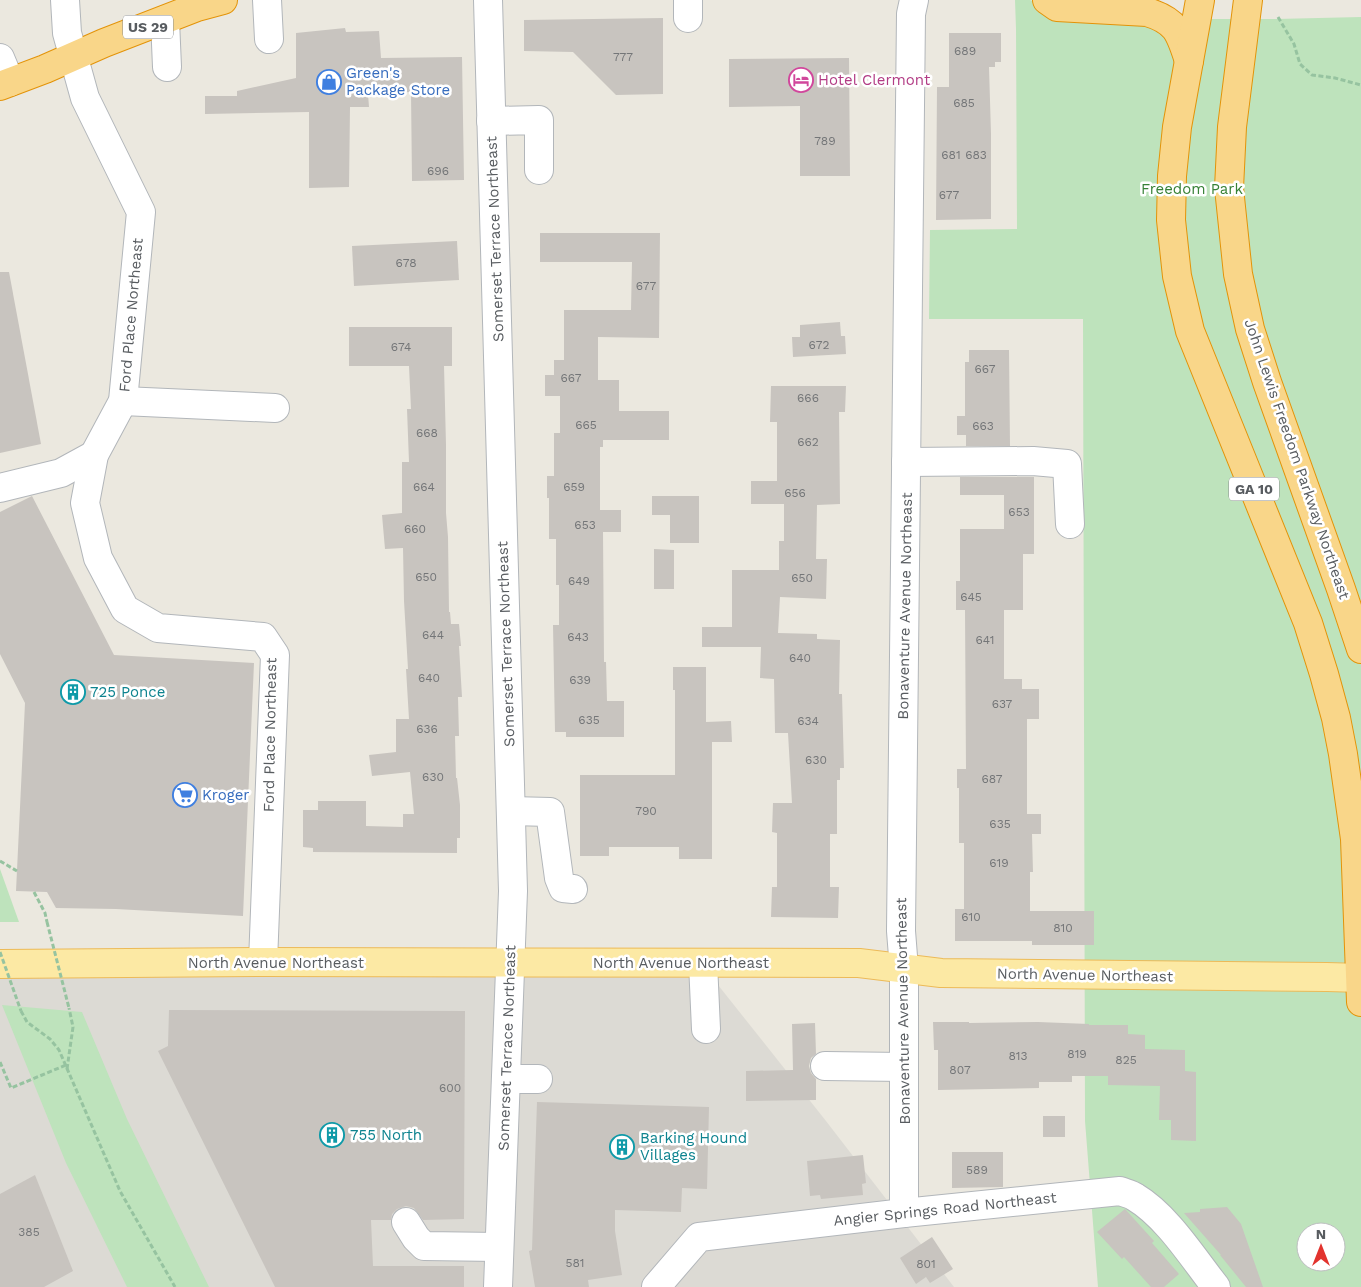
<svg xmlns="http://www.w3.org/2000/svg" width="1361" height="1287" font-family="'Work Sans',sans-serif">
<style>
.industrial{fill:#dcdad4}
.green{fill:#bee3bc;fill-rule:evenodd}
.building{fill:#c8c4bf}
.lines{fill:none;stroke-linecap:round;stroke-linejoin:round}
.minor-casing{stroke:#b2b6ba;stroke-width:30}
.major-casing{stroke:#ecba58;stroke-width:30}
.highway-casing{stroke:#e39308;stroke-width:30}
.path{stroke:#96c3a0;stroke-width:3;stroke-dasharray:5 2.5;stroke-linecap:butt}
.minor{stroke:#fff;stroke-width:28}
.major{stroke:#fce9a4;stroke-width:28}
.highway{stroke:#f9d689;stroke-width:28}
.path-bridge{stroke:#96c3a0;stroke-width:3;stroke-dasharray:5 2.5;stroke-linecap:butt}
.labels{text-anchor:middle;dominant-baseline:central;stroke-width:5;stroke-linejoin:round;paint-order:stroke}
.number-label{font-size:12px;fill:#747678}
.shield{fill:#fff;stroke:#8a8d90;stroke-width:1}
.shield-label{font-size:14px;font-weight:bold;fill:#585c60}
.shop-label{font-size:15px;fill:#366cbe;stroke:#fff;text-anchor:start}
.hotel-label{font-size:15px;fill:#b23c85;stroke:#fff;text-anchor:start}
.park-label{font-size:15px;fill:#378136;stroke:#fff}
.street-label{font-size:15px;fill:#585c60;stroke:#fff}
.culture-label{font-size:15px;fill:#0d838f;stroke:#fff;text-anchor:start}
</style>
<rect width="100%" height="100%" fill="#ebe8df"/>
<polygon class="industrial" points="703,966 826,1121 954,1287 0,1287 0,976"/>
<g class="green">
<path d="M1015 0H1030L1064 14 1150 19H1276L1361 17V1287H1098L1085 1121 1083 319H929L930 230 1017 229 1016 29ZM1306 1232H1336V1262H1306Z"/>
<polygon points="0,869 19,922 0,922"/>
<polygon points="2,1005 82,1012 127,1119 209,1287 127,1287 66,1163"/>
</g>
<g class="building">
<polygon points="663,18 663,94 616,95 573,52 524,51 524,20"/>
<polygon points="345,28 346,32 379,31 381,58 462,57 464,180 412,181 411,92 368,94 369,107 350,107 349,187 309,188 309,112 205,114 205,96 237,96 237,91 296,78 296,33"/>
<polygon points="949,33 1001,33 1001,62 995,62 995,67 989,67 991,134 991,219 936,220 937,87 949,87"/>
<polygon points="849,58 850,176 800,176 800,106 729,107 729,59"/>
<polygon points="540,233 660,233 659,338 598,337 598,380 619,380 619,411 669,411 669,440 603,440 603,447 600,447 600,510 621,510 621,532 603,532 604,662 606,662 607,701 624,701 624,737 566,737 566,732 555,732 553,625 559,625 559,585 556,585 556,539 549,539 549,498 547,498 547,476 554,476 554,433 560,433 560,396 545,396 545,375 554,375 554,360 564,360 564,310 631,310 632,262 540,262"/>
<polygon points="457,241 459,280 354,286 352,246"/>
<polygon points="0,272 9,272 41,444 0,453"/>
<polygon points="840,322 841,336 845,336 846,354 793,357 792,337 800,337 800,325"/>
<polygon points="349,327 452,327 452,366 444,366 446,445 446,513 448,537 449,612 450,612 451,624 459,624 461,646 459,646 462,697 458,697 459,736 455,736 456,778 457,778 460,805 460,838 457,838 457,853 313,852 313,848 303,847 303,810 318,810 318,801 366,801 366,826 403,827 403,814 414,814 410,772 372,776 369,755 396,752 396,719 409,719 406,669 408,669 404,601 403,548 385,549 382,515 402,513 402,462 409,462 407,409 411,409 409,366 349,366"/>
<polygon points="969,350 1009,350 1010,446 966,446 966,435 957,435 957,416 965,416 965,362 969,362"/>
<polygon points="771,386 846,386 845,412 839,412 840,504 817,505 816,559 827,559 826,599 780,597 778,633 817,634 817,639 840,640 839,694 842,694 844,768 840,768 840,780 837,780 837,834 830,834 830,887 839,887 838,918 771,917 772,887 777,887 777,833 772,832 773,803 792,803 788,733 775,733 774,679 760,678 761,647 702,647 702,627 732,627 732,570 779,570 779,541 784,541 784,504 751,504 751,481 777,481 777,422 770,422"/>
<polygon points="960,477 1034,477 1034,554 1023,554 1023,610 1004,610 1004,679 1022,679 1022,689 1039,689 1039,719 1027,719 1027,814 1041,814 1041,834 1032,834 1033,872 1030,872 1030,911 1094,911 1094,945 1032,945 1032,941 955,941 955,909 964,909 964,843 959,843 959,788 957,788 957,769 966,769 965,610 956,610 956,581 960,581 960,529 1004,529 1004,495 960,495"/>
<polygon points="32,496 114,655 254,663 243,916 116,909 56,908 47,892 16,891 25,703 0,654 0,512"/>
<polygon points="652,496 699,496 699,543 670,543 670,515 652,515"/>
<polygon points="654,549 674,550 674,589 654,589"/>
<polygon points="673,667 706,667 706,722 731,721 732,742 712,742 712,859 679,859 679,847 609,847 609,856 580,856 580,775 675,775 675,690 673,690"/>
<polygon points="169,1010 465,1011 464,1219 423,1220 414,1208 406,1206 397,1209 392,1214 391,1220 371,1220 373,1266 464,1266 464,1287 275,1287 158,1051 168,1046"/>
<polygon points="933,1022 969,1022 969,1023 1038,1022 1089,1024 1089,1025 1128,1025 1128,1034 1145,1035 1145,1049 1185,1050 1185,1071 1196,1072 1196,1141 1171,1140 1171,1120 1159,1120 1160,1086 1108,1085 1108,1076 1072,1076 1072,1082 1039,1082 1039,1088 938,1090 938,1050 934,1050"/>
<polygon points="815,1023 816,1054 811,1058 809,1066 811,1073 816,1079 816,1100 746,1101 746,1071 793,1070 792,1024"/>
<polygon points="537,1102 709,1107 707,1189 682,1188 681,1212 615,1210 615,1231 622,1275 588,1280 589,1287 535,1287 529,1251 532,1250"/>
<rect x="1043" y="1116" width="22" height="21"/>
<polygon points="952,1152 1003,1152 1003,1187 952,1188"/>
<polygon points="863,1155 866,1183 862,1184 863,1195 821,1199 820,1195 810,1196 807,1161"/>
<polygon points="35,1175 73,1271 44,1287 0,1287 0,1194"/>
<polygon points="1227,1207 1241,1224 1263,1287 1246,1287 1220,1255 1221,1255 1184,1213 1200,1212 1200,1209"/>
<polygon points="1125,1209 1154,1241 1152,1243 1179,1274 1164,1287 1151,1287 1124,1257 1122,1259 1097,1232"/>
<polygon points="932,1237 953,1269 930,1283 926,1277 916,1284 900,1258"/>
</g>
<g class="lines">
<defs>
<g id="minor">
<polyline points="65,0 67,33 85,98 141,212 123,401 94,455 85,503 98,558 125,609 158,628 263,637 275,655 263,962"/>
<polyline points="267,0 269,39"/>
<polyline points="488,0 513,891 498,1287"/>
<polyline points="688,0 688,18"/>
<polyline points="165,20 167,67"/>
<polyline points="0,58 10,82"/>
<polyline points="491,121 539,120 539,170"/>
<polyline points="123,401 275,408"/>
<polyline points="906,462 1033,461 1067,464 1070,524"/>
<polyline points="0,488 61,473 94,455"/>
<polyline points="511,811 550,812 559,878 563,888 573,889"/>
<polyline points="703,963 706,1029"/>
<polyline points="825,1066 904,1067"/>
<polyline points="506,1079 538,1079"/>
<polyline points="904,1213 904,969 901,931 911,14 914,0"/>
<polyline points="406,1222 416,1238 424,1246 499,1247"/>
<path d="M656 1287 699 1237 904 1213 1120 1191C1125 1193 1131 1194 1135 1197 1167 1216 1193 1258 1216 1287"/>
</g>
<polyline id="major" points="0,964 263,962 859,963 941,973 1327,977 1361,978"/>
<g id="highway">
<path d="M1047 0 1057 7 1147 12C1177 21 1180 33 1189 61"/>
<polyline points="1200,0 1177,127 1172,176 1171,220 1177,276 1190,331 1308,623 1324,674 1336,718 1343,754 1355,839 1361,1002"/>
<polyline points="1248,0 1232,127 1229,188 1238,274 1250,329 1267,382 1341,589 1361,649"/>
<polyline points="0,86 45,69 104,43 197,7 223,0"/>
</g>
</defs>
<use href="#minor" class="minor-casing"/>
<use href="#major" class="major-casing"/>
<use href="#highway" class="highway-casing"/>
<g class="path">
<polyline points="1278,17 1294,44 1300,64 1312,75 1335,78 1361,85"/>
<polyline points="0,861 17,871"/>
<polyline points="34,892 45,913 47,922"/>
<polyline points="21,1011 27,1022 50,1039 59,1050 120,1191 175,1287"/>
<polyline points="0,1062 11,1088 66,1065"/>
<polyline points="67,1069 73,1027 69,1008"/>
</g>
<use href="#minor" class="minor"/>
<use href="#major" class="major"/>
<use href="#highway" class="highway"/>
<g class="path-bridge">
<polyline points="47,922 69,1008"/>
<polyline points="0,952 21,1011"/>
</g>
</g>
<defs>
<symbol id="hotel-ring" viewBox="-11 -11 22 22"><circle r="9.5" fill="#fff" stroke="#d1479c" stroke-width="1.5"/><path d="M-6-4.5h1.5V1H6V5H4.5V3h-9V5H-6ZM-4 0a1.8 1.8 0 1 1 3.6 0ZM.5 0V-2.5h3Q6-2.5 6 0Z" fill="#d1479c"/></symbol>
<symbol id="shop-ring" viewBox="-11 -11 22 22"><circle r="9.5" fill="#fff" stroke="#3f7fe0" stroke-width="1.5"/><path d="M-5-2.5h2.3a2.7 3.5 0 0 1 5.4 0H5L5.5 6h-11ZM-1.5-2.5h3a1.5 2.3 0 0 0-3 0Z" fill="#3f7fe0"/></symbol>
<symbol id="building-ring" viewBox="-11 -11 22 22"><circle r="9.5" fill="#fff" stroke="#0f9aa8" stroke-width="1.5"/><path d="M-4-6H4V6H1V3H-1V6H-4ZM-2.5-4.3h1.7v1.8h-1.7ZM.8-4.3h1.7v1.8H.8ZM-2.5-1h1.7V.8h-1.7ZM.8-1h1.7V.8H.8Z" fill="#0f9aa8"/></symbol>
<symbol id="supermarket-ring" viewBox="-11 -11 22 22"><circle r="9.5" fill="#fff" stroke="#3f7fe0" stroke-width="1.5"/><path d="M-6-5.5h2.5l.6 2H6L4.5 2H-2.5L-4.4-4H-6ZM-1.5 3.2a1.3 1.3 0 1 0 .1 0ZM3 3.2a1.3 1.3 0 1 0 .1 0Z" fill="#3f7fe0"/></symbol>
</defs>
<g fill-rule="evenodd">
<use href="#hotel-ring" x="787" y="66" width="28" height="28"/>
<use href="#shop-ring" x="315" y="68" width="28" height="28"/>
<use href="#building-ring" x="59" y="678" width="28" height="28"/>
<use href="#supermarket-ring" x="171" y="781" width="28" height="28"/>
<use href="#building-ring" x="318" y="1121" width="28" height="28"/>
<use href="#building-ring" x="608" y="1133" width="28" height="28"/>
</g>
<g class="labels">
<g class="number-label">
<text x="965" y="51">689</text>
<text x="623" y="57">777</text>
<text x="964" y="103">685</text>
<text x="825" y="141">789</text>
<text x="951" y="155">681</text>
<text x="976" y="155">683</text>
<text x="438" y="171">696</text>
<text x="949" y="195">677</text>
<text x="406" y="263">678</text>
<text x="646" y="286">677</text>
<text x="819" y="345">672</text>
<text x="401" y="347">674</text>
<text x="985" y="369">667</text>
<text x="571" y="378">667</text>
<text x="808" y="398">666</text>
<text x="586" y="425">665</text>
<text x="983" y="426">663</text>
<text x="427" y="433">668</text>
<text x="808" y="442">662</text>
<text x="424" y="487">664</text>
<text x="574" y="487">659</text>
<text x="795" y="493">656</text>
<text x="1019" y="512">653</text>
<text x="585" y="525">653</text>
<text x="415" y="529">660</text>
<text x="426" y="577">650</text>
<text x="802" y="578">650</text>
<text x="579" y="581">649</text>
<text x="971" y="597">645</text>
<text x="433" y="635">644</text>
<text x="578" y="637">643</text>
<text x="985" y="640">641</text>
<text x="800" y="658">640</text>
<text x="429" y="678">640</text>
<text x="580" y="680">639</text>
<text x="1002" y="704">637</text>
<text x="589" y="720">635</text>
<text x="808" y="721">634</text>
<text x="427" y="729">636</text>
<text x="816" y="760">630</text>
<text x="433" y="777">630</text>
<text x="992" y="779">687</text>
<text x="646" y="811">790</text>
<text x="1000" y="824">635</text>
<text x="999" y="863">619</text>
<text x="971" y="917">610</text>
<text x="1063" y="928">810</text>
<text x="1077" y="1054">819</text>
<text x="1018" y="1056">813</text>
<text x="1126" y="1060">825</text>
<text x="960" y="1070">807</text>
<text x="450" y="1088">600</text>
<text x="977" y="1170">589</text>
<text x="29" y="1232">385</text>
<text x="575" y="1263">581</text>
<text x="926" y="1264">801</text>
</g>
<g class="shield">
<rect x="123" y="15.5" width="50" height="23" rx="4"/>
<rect x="1229" y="477.5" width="50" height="23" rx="4"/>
</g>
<g class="shield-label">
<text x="148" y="27">US 29</text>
<text x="1254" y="489">GA 10</text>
</g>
<g class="shop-label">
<text x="346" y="73">Green's<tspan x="346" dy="17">Package Store</tspan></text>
<text x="202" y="795">Kroger</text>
</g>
<g class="hotel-label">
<text x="818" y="80">Hotel Clermont</text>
</g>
<g class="park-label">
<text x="1192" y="189">Freedom Park</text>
</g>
<g class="street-label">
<text transform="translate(495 239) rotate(-92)">Somerset Terrace Northeast</text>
<text transform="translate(131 315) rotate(-85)">Ford Place Northeast</text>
<text transform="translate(1297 459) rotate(71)">John Lewis Freedom Parkway Northeast</text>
<text transform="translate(905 606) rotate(-89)">Bonaventure Avenue Northeast</text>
<text transform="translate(506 644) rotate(-92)">Somerset Terrace Northeast</text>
<text transform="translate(270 735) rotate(-89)">Ford Place Northeast</text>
<text x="276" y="963">North Avenue Northeast</text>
<text x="681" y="963">North Avenue Northeast</text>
<text transform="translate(1085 975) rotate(1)">North Avenue Northeast</text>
<text transform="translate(903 1011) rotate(-91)">Bonaventure Avenue Northeast</text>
<text transform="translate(507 1048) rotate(-88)">Somerset Terrace Northeast</text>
<text transform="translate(945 1209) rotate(-6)">Angier Springs Road Northeast</text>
</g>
<g class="culture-label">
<text x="90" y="692">725 Ponce</text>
<text x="350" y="1135">755 North</text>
<text x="640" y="1138">Barking Hound<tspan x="640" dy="17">Villages</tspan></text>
</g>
</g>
<g transform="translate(1321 1247)"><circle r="24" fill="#ffffff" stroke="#bcbebf"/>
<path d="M0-4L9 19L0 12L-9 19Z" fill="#e2332e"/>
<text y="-8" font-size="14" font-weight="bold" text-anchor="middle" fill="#585c60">N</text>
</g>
</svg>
